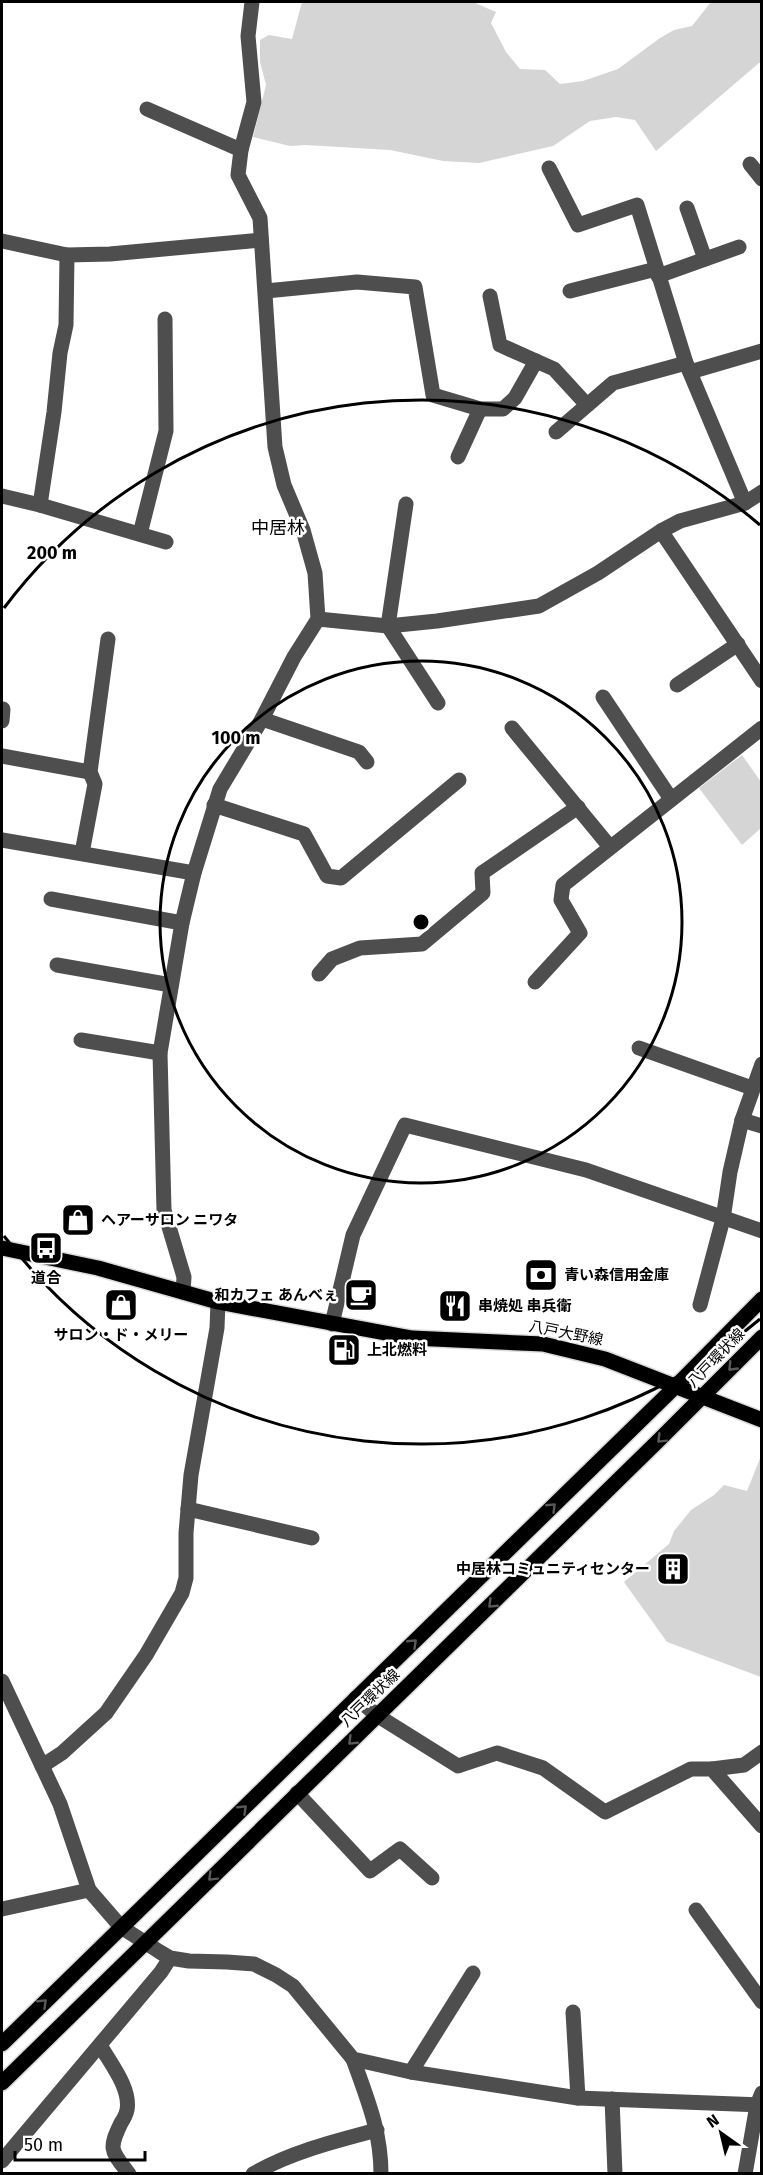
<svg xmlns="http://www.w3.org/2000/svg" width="763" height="2175" font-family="'Fira Sans','Noto Sans JP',sans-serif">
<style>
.green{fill:#d5d5d5}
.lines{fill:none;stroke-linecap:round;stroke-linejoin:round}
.major-casing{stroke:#dbdbdb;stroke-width:18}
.minor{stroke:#4e4e4e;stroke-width:15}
.major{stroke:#000;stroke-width:15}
.oneway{stroke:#595959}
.ring{fill:none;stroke:#000;stroke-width:3}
.labels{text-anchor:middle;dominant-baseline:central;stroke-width:5;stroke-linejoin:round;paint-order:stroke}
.poi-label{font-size:15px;font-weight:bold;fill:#000;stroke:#fff;text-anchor:start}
.street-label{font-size:15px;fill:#000;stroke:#fff}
.quarter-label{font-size:18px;fill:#000;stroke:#fff}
.centre{fill:#000;stroke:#fff;stroke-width:3}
.ring-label{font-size:18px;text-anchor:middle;font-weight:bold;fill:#000;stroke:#fff;stroke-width:5;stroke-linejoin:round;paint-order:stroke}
</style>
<rect width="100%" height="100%" fill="#fff"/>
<g class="green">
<polygon points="302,2 473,2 496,12 491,23 506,52 520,69 545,70 560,84 583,81 618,69 660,38 674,30 692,26 711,2 761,2 761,63 759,63 656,151 635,120 616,117 590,121 553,146 479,163 443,161 390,150 305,145 290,146 253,137 266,85 260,62 260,40 269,35 292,39"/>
<polygon points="742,755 761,782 761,828 742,845 699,788"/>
<polygon points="761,1456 762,1677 761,1677 667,1642 624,1582 669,1544 674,1531 691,1510 714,1495 724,1485 747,1491"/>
</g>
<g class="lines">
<defs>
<g id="major">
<polyline points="2,1248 98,1268 218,1302 412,1338 543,1344 605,1359 762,1420"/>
<polyline points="2,2044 676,1386 762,1299"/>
<polyline points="2,2083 660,1439 762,1337"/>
</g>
</defs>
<use href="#major" class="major-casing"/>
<g class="minor">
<polyline points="147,109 241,150"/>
<polyline points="750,164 762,179"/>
<polyline points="549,168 578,225 637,205 686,363 745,503"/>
<polyline points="687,208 705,259"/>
<polyline points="2,241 67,255 110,254 261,240"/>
<polyline points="658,276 739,247"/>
<polyline points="266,291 357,282 415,287 433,395 480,409 503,409 515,398 536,361 554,369 587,405"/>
<polyline points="570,291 656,269"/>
<polyline points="490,296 500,345 536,361"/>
<polyline points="690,372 762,351"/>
<polyline points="556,432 613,383 686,363"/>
<polyline points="458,457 480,409"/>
<polyline points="2,496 40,505 54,412 60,353 66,325 67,255"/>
<polyline points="406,504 388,626 438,703"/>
<polyline points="40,505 166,542"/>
<polyline points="661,531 762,681"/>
<polyline points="140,534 166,431 165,319"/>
<polyline points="318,619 388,626 437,621 539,606 598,573 661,531 680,521 745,503 762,492"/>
<polyline points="677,685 738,644"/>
<polyline points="603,697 671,799"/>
<polyline points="262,719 359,752 367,762"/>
<polyline points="2,721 3,709"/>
<polyline points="512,728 610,847"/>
<polyline points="2,756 90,772"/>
<polyline points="214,805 304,834 327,876 341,878 459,780"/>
<polyline points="2,840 194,873"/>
<polyline points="82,853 95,784 90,772 108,639"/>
<polyline points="51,899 182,923"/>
<polyline points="57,965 171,985"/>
<polyline points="319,974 332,959 360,948 422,944 483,893 482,873 578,807"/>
<polyline points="535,982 580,933 561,900 563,885 762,728"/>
<polyline points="81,1040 160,1053"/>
<polyline points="639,1048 752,1088"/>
<polyline points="742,1120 762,1126"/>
<polyline points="183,1292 184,1277 164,1210 160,1053 182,923 194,873 220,789 262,719 294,657 318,619 315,573 303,530 284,485 275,447 260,218 238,175 241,150 254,102 248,36 252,2"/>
<polyline points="700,1305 723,1219 730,1172 742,1120 762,1064"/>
<polyline points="332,1324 353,1235 405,1125 586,1170 762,1231"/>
<polyline points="188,1509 312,1538"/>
<polyline points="2,1681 60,1804 89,1890 121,1927 160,1952 170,1958 189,1961 227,1962 254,1964 276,1975 293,1986 353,2059 411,2072 578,2098 762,2105"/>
<polyline points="356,1698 378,1716 458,1766 497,1753 543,1768 605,1812 691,1769 712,1769 762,1826"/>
<polyline points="42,1766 62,1753 106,1713 146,1655 182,1593 186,1578 186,1533 191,1475 217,1328 218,1302"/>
<polyline points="712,1769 744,1765 762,1752"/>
<polyline points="297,1793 370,1871 400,1849 432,1878"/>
<polyline points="2,1909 89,1890"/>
<polyline points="696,1910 762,2002"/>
<polyline points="573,2012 578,2098"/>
<path d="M100 2045C110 2063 131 2088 127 2110 126 2115 123 2120 121 2123 108 2150 111 2150 129 2174"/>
<path d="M353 2059C367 2098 381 2131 381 2174"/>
<polyline points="411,2072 473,1973"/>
<polyline points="612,2099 615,2174"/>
<polyline points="2,2161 161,1972 170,1958"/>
<path d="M253 2174C290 2152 336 2141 377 2130"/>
<polyline points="745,2174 757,2105 762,2093"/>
</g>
<use href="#major" class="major"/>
</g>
<defs><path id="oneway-chevron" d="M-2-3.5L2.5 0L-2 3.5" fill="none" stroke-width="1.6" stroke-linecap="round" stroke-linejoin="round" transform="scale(1.5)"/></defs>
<g class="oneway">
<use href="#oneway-chevron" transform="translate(732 1367) rotate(134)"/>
<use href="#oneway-chevron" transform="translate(661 1439) rotate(135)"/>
<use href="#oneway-chevron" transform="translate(552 1507) rotate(-44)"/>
<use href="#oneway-chevron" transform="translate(492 1604) rotate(136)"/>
<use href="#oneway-chevron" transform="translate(413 1643) rotate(-44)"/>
<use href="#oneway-chevron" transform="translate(352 1741) rotate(136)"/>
<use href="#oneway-chevron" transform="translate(243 1809) rotate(-44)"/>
<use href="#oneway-chevron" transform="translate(212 1877) rotate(135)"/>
<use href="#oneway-chevron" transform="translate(43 2003) rotate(-44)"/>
</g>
<g class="ring">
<circle cx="421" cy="922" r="261"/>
<path d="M760 1319A522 522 0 0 1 4 1236M4 608A522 522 0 0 1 760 525"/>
</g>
<defs>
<symbol id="shop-square" viewBox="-11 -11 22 22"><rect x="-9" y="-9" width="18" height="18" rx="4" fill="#000" stroke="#fff"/><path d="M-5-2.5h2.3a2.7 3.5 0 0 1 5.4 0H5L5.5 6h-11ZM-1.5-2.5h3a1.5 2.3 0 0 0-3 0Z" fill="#fff"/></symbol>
<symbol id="bus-square" viewBox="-11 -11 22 22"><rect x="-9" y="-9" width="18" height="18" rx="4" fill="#000" stroke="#fff"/><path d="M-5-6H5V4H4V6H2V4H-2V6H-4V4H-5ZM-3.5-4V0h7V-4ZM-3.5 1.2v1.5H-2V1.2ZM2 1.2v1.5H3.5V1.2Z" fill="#fff"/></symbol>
<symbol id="bank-square" viewBox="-11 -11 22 22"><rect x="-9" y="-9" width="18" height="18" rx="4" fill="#000" stroke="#fff"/><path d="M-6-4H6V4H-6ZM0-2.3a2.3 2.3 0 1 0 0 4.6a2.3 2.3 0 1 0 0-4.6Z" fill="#fff"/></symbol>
<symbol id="cafe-square" viewBox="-11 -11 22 22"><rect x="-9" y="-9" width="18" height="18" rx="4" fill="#000" stroke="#fff"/><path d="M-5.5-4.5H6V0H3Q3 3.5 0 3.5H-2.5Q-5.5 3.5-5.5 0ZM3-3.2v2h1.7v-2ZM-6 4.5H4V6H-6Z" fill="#fff"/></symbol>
<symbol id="restaurant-square" viewBox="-11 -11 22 22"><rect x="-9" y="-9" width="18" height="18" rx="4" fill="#000" stroke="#fff"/><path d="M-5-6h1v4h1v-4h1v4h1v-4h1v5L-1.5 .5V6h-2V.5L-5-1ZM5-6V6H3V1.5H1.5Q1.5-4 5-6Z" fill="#fff"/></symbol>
<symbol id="fuel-square" viewBox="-11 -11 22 22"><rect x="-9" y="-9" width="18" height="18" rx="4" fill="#000" stroke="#fff"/><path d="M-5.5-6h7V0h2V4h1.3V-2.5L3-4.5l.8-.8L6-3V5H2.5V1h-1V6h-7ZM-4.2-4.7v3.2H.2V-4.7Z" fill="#fff"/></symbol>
<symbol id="building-square" viewBox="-11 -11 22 22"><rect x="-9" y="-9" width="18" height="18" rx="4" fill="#000" stroke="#fff"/><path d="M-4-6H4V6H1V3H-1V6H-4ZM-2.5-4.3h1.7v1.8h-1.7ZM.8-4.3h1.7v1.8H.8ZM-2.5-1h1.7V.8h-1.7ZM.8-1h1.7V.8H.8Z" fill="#fff"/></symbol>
</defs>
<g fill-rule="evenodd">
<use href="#shop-square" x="59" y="1201" width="38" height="38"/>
<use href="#bus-square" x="27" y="1229" width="38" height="38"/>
<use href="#bank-square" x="522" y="1256" width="38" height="38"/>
<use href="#cafe-square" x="342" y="1276" width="38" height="38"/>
<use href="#shop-square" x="102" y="1286" width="38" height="38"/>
<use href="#restaurant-square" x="436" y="1287" width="38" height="38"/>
<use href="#fuel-square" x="325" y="1331" width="38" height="38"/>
<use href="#building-square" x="654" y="1550" width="38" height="38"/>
</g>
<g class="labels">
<g class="poi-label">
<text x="101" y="1220">ヘアーサロン ニワタ</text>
<text x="564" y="1275">青い森信用金庫</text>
<text x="46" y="1278" text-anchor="middle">道合</text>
<text x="338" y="1295" text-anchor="end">和カフェ あんべぇ</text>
<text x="478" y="1306">串焼処 串兵衛</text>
<text x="121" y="1335" text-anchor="middle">サロン・ド・メリー</text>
<text x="367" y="1350">上北燃料</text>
<text x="650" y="1569" text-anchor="end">中居林コミュニティセンター</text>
</g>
<g class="street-label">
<text transform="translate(566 1333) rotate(11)">八戸大野線</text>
<text transform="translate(716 1358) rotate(-46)">八戸環状線</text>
<text transform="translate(370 1698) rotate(-44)">八戸環状線</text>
</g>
<g class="quarter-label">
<text x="278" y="528">中居林</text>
</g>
</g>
<circle cx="421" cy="922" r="9" class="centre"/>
<g class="ring-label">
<text x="52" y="559">200 m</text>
<text x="236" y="744">100 m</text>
</g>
<rect width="763" height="2175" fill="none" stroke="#000000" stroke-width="6"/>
<g transform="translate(721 2133) rotate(326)" stroke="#ffffff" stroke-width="4.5" paint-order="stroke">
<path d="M0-4.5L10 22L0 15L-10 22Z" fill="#000000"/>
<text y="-9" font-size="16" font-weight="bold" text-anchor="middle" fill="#000000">N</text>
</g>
<path d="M15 2151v9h130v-9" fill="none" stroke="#000000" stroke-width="3"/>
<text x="24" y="2151" font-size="18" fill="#000000" stroke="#ffffff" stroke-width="4.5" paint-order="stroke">50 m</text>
</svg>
